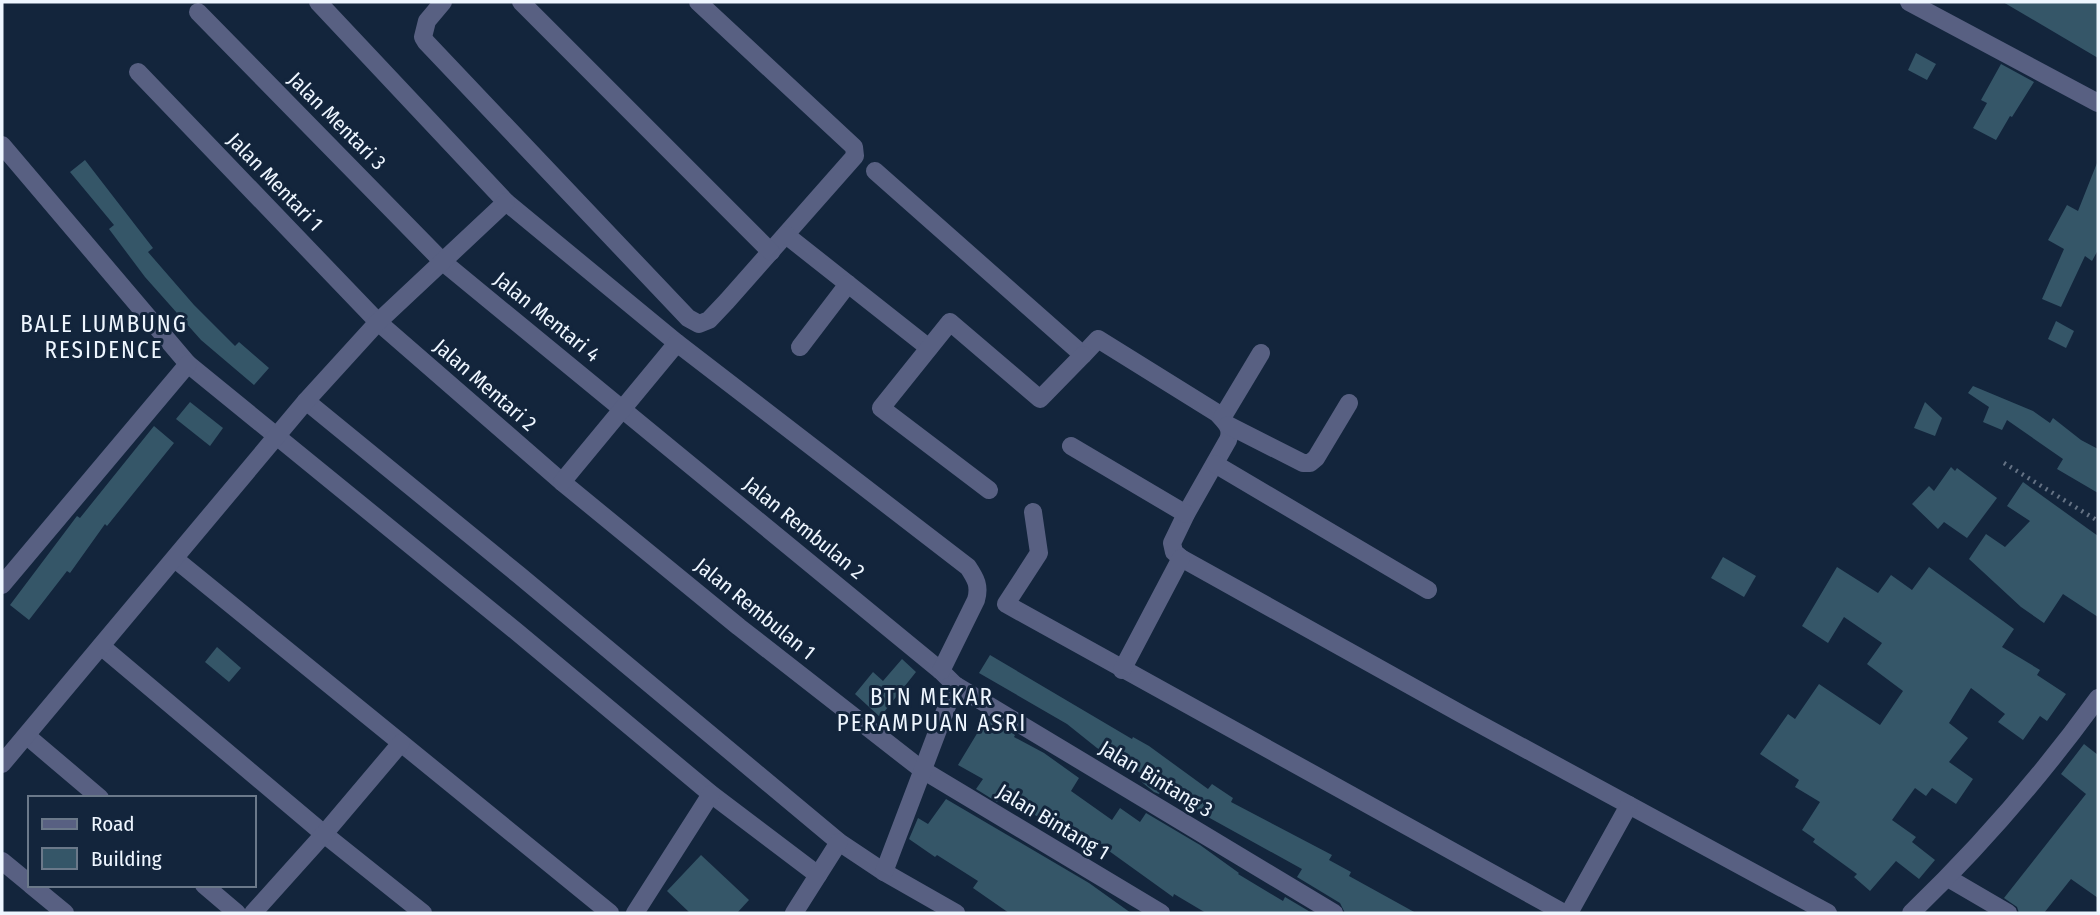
<svg xmlns="http://www.w3.org/2000/svg" width="2100" height="915" font-family="'Fira Sans Condensed',sans-serif">
<style>
.building{fill:#355668}
.lines{fill:none;stroke-linecap:round;stroke-linejoin:round}
.path{stroke:#647284;stroke-width:4.5;stroke-dasharray:2 5;stroke-linecap:butt}
.minor{stroke:#586082;stroke-width:18}
.labels{text-anchor:middle;dominant-baseline:central;stroke-width:6;stroke-linejoin:round;paint-order:stroke}
.street-label{font-size:21px;fill:#eef6ff;stroke:#13253c}
.neighbourhood-label{font-size:23px;letter-spacing:2px;fill:#eef6ff;stroke:#13253c}
</style>
<rect width="100%" height="100%" fill="#13253c"/>
<g class="building">
<polygon points="2003,2 2098,2 2098,58"/>
<polygon points="1916,53 1936,64 1927,80 1908,70"/>
<polygon points="2001,64 2034,82 2012,117 2010,116 1996,140 1973,128 1987,103 1981,100"/>
<polygon points="85,160 153,248 148,252 194,305 235,346 239,342 269,368 254,385 201,340 145,277 109,229 114,225 70,172"/>
<polygon points="2097,163 2098,250 2092,261 2085,256 2061,307 2042,299 2064,249 2048,240 2067,205 2078,211"/>
<polygon points="2056,321 2074,331 2066,348 2048,339"/>
<polygon points="1973,386 2033,411 2050,423 2053,418 2081,440 2098,449 2098,493 2057,469 2063,459 2007,420 2002,430 1983,422 1989,407 1968,393"/>
<polygon points="190,402 223,428 210,446 176,419"/>
<polygon points="1925,402 1942,418 1935,436 1914,428"/>
<polygon points="154,426 174,443 107,526 105,524 70,573 67,571 29,620 10,605 77,516 80,518"/>
<polygon points="1951,467 1955,471 1957,468 1997,498 1967,538 1944,522 1938,529 1912,504 1929,486 1934,491"/>
<polygon points="2023,482 2098,536 2098,617 2063,594 2044,623 2021,607 1969,559 1986,534 2005,547 2030,521 2007,506"/>
<polygon points="1723,557 1756,576 1744,597 1711,578"/>
<polygon points="1837,567 1878,593 1891,575 1912,590 1929,567 2014,629 2002,647 2040,670 2037,675 2066,694 2047,721 2040,716 2023,740 1998,722 2005,714 1971,688 1949,723 1968,738 1949,762 1973,779 1956,804 1932,788 1926,796 1915,788 1892,820 1916,837 1912,842 1935,860 1919,879 1896,861 1870,891 1854,877 1857,874 1813,842 1815,839 1802,830 1820,802 1795,787 1799,780 1760,754 1788,714 1795,719 1819,684 1880,725 1903,691 1867,664 1882,643 1844,617 1828,643 1802,626"/>
<polygon points="217,647 241,668 229,682 205,662"/>
<polygon points="990,655 1132,739 1133,737 1149,746 1208,789 1212,784 1233,798 1231,802 1332,855 1329,860 1351,872 1349,876 1416,913 1345,913 1340,903 1297,877 1302,869 1161,791 1159,794 1154,792 1138,779 1141,775 1139,772 1097,748 1067,724 979,673"/>
<polygon points="902,659 916,672 880,717 855,694 873,672 883,681"/>
<polygon points="987,717 1015,735 1014,737 1044,753 1079,778 1071,791 1112,820 1120,808 1140,822 1146,813 1200,845 1239,873 1238,874 1283,901 1285,897 1312,913 1206,913 1174,894 1173,897 1084,833 1079,838 1000,797 997,802 976,789 983,779 958,765"/>
<polygon points="2084,744 2098,755 2098,898 2071,879 2044,913 2019,913 2017,907 2004,898 2086,794 2061,774"/>
<polygon points="946,799 1089,883 1131,913 1009,913 973,888 978,881 937,855 935,857 909,839 918,818 928,824"/>
<polygon points="701,855 749,900 737,913 690,913 667,891"/>
</g>
<g class="lines">
<polyline class="path" points="2004,463 2098,521"/>
<g class="minor">
<polyline points="318,2 506,202 677,343"/>
<polyline points="443,2 427,21 423,37 426,42 688,318 699,324 709,320 727,301 855,156 854,147 698,2"/>
<polyline points="521,2 771,252"/>
<polyline points="1909,2 2098,103"/>
<polyline points="198,12 443,262 941,671 955,685 1334,913"/>
<polyline points="138,72 378,322 562,482 739,627 921,769 1161,913"/>
<polyline points="2,145 188,364 517,632 711,794 818,875"/>
<path d="M875 171 1083 355 1098 339 1217 413C1225 422 1233 428 1228 440L1186 514 1172 543 1174 552 1181 558 1463 715 1828 913"/>
<polyline points="786,235 848,284"/>
<polyline points="800,347 848,284 929,348"/>
<polyline points="306,401 519,575 839,842 884,872 956,913"/>
<polyline points="1222,418 1261,353"/>
<polyline points="1228,425 1303,463 1310,463 1316,458 1349,403"/>
<polyline points="1071,446 1186,514"/>
<polyline points="1215,464 1428,590"/>
<path d="M562 482 677 343 968 567C976 579 980 586 976 600L941 671"/>
<polyline points="989,490 881,408 950,322 1040,399 1083,355"/>
<polyline points="1033,512 1039,553 1006,604 1564,913"/>
<polyline points="175,559 610,913"/>
<polyline points="2,585 188,364"/>
<polyline points="101,646 324,834 423,913"/>
<polyline points="1122,670 1181,558"/>
<polyline points="27,736 100,798"/>
<polyline points="2,764 306,401 378,322 506,202"/>
<polyline points="2,861 30,884"/>
<polyline points="884,872 955,685"/>
<polyline points="1948,878 2008,913"/>
<polyline points="31,885 65,913"/>
<polyline points="204,885 237,913"/>
<polyline points="253,913 324,834 401,743"/>
<polyline points="635,913 711,794"/>
<polyline points="794,913 839,842"/>
<polyline points="1569,913 1629,805"/>
<path d="M1911 913C1980 847 2042 775 2098 698"/>
</g>
</g>
<g class="labels">
<g class="street-label">
<text transform="translate(337 121) rotate(45)">Jalan Mentari 3</text>
<text transform="translate(275 182) rotate(46)">Jalan Mentari 1</text>
<text transform="translate(547 317) rotate(39)">Jalan Mentari 4</text>
<text transform="translate(485 385) rotate(41)">Jalan Mentari 2</text>
<text transform="translate(804 528) rotate(39)">Jalan Rembulan 2</text>
<text transform="translate(755 609) rotate(39)">Jalan Rembulan 1</text>
<text transform="translate(1156 779) rotate(31)">Jalan Bintang 3</text>
<text transform="translate(1053 822) rotate(31)">Jalan Bintang 1</text>
</g>
<g class="neighbourhood-label">
<text x="104" y="324">BALE LUMBUNG<tspan x="104" dy="26">RESIDENCE</tspan></text>
<text x="932" y="697">BTN MEKAR<tspan x="932" dy="26">PERAMPUAN ASRI</tspan></text>
</g>
</g>
<rect width="2100" height="915" fill="none" stroke="#eef6ff" stroke-width="7"/>
<rect x="28" y="796" width="228" height="91" fill="#13253c" stroke="#6b798a" stroke-width="2"/>
<rect x="42" y="819" width="35" height="10" fill="#586082" stroke="#6b798a" stroke-width="2"/>
<text x="91" y="831" font-size="21" fill="#eef6ff">Road</text>
<rect x="42" y="848" width="35" height="21" fill="#355668" stroke="#6b798a" stroke-width="2"/>
<text x="91" y="866" font-size="21" fill="#eef6ff">Building</text>
</svg>
